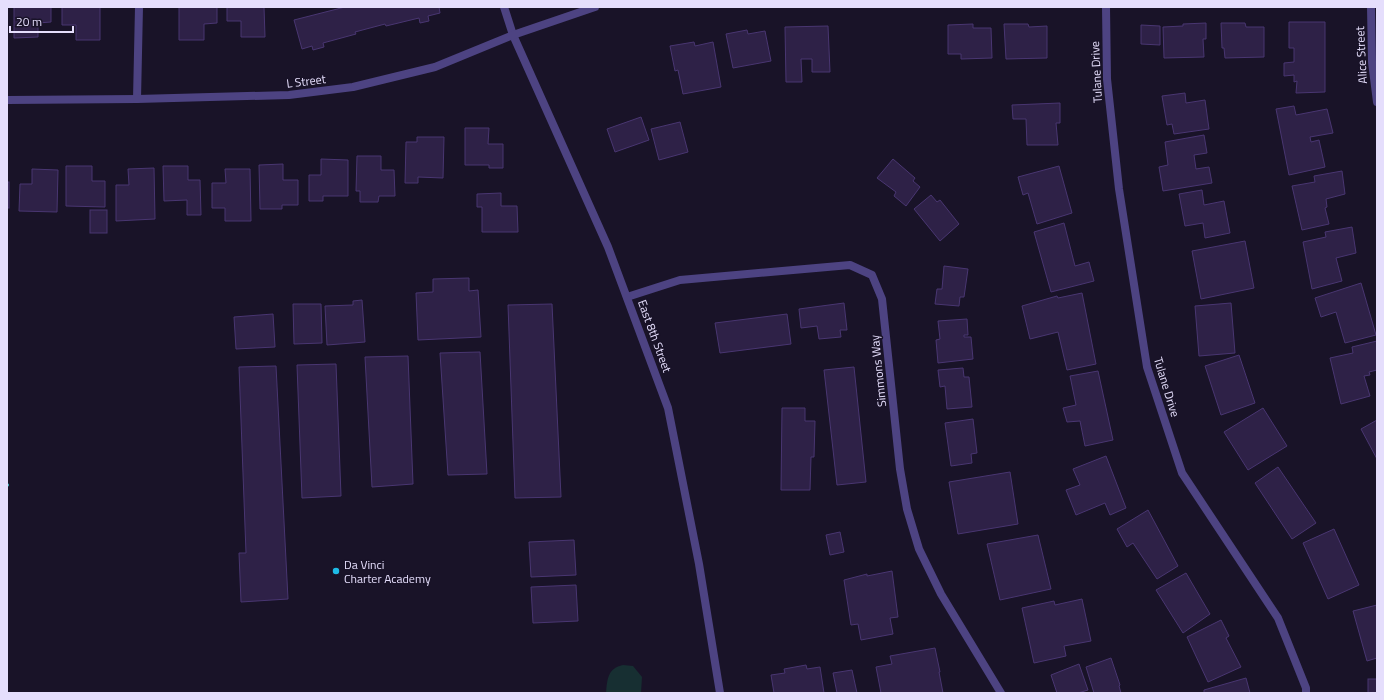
<svg xmlns="http://www.w3.org/2000/svg" width="1384" height="700" font-family="'Titillium Web',sans-serif">
<style>
.green{fill:#172f32}
.building{fill:#2e2147;stroke:#493671}
.lines{fill:none;stroke-linecap:round;stroke-linejoin:round}
.path{stroke:#3ea9b0;stroke-width:2.5;stroke-dasharray:2 3;stroke-linecap:butt}
.minor{stroke:#4d4382;stroke-width:8}
.tertiary{stroke:#4d4382;stroke-width:8}
.poi-dot{fill:#1ebbe7;stroke:#191328;stroke-width:1.5}
.labels{text-anchor:middle;dominant-baseline:central;stroke-width:3;stroke-linejoin:round;paint-order:stroke}
.street-label{font-size:12px;fill:#e5defc;stroke:#191328}
.poi-label{font-size:12px;fill:#e5defc;stroke:#191328;text-anchor:start}
</style>
<rect width="100%" height="100%" fill="#191328"/>
<path class="green" d="M623 665 633 666 642 677 641 693H606C607 679 608 668 623 665Z"/>
<g class="building">
<polygon points="14,7 51,7 51,22 38,23 38,37 14,38"/>
<polygon points="62,7 100,7 100,40 76,40 76,25 62,25"/>
<polygon points="179,7 217,7 217,23 204,24 204,40 179,40"/>
<polygon points="227,7 264,7 265,37 241,37 241,21 227,21"/>
<polygon points="345,7 439,7 440,13 428,16 429,21 420,23 419,18 386,26 385,24 355,32 356,34 323,43 324,47 313,50 312,46 302,49 294,20"/>
<polygon points="1289,22 1325,22 1325,92 1296,93 1297,81 1294,82 1294,75 1284,76 1284,63 1294,62 1294,48 1289,48"/>
<polygon points="1206,23 1206,39 1203,39 1204,57 1164,58 1163,27 1183,26 1183,24"/>
<polygon points="1221,23 1245,23 1246,27 1264,27 1264,57 1225,58 1224,48 1222,48"/>
<polygon points="973,24 973,28 991,28 992,58 961,59 961,54 948,54 948,25"/>
<polygon points="1004,24 1028,24 1029,27 1047,26 1047,58 1006,59"/>
<polygon points="1141,25 1160,26 1160,45 1141,44"/>
<polygon points="828,26 830,72 812,72 812,59 801,59 802,82 786,82 785,27"/>
<polygon points="747,30 748,34 765,31 771,61 733,68 726,34"/>
<polygon points="694,42 695,46 713,42 721,87 683,94 678,70 675,71 670,46"/>
<polygon points="1185,93 1186,103 1205,100 1209,129 1174,134 1172,124 1167,125 1162,96"/>
<polygon points="1060,103 1060,123 1056,123 1058,145 1027,145 1026,119 1013,119 1012,105"/>
<polygon points="1294,106 1296,115 1327,109 1333,133 1310,137 1311,142 1319,140 1325,167 1289,175 1276,109"/>
<polygon points="641,117 649,140 615,152 607,129"/>
<polygon points="680,122 688,152 659,160 651,129"/>
<polygon points="465,128 489,128 488,144 503,144 503,168 489,168 489,165 465,165"/>
<polygon points="1204,135 1207,153 1194,155 1196,169 1209,167 1212,183 1163,191 1159,167 1168,165 1165,142"/>
<polygon points="417,137 444,137 443,178 418,177 418,183 405,183 406,142 417,142"/>
<polygon points="357,156 381,156 381,170 394,170 395,196 379,196 378,202 360,202 360,191 356,191"/>
<polygon points="321,159 348,160 348,196 323,196 323,201 309,201 309,175 321,175"/>
<polygon points="893,159 915,178 913,181 920,187 906,206 894,196 896,192 877,178"/>
<polygon points="283,164 283,180 298,180 298,205 282,205 282,209 260,209 259,165"/>
<polygon points="66,166 92,166 92,181 105,181 105,207 66,206"/>
<polygon points="163,166 188,166 188,180 200,180 201,215 187,215 187,200 164,201"/>
<polygon points="1059,166 1072,213 1037,224 1028,193 1023,195 1018,177"/>
<polygon points="154,168 155,219 116,221 116,185 129,185 128,169"/>
<polygon points="32,169 58,170 57,212 19,211 20,184 32,184"/>
<polygon points="225,169 250,169 251,221 225,221 225,208 212,208 212,183 226,183"/>
<polygon points="1342,171 1345,194 1326,199 1327,207 1325,208 1329,224 1302,230 1292,186 1315,182 1314,176"/>
<rect x="7" y="182" width="2" height="26"/>
<polygon points="1202,190 1204,205 1224,201 1230,233 1205,238 1203,223 1185,226 1179,194"/>
<polygon points="501,193 501,206 517,206 518,232 482,232 482,207 477,207 477,194"/>
<polygon points="931,195 937,202 940,200 959,224 940,241 914,209"/>
<rect x="90" y="210" width="17" height="23"/>
<polygon points="1064,223 1075,266 1089,262 1094,281 1051,292 1034,232"/>
<polygon points="1352,227 1356,253 1336,258 1342,281 1312,289 1303,242 1326,237 1325,232"/>
<polygon points="1245,241 1254,288 1201,299 1192,251"/>
<polygon points="944,266 968,269 964,297 960,297 959,306 935,304 937,289 942,289"/>
<polygon points="469,278 469,291 478,290 481,337 418,340 416,293 433,292 433,279"/>
<polygon points="1361,283 1376,335 1345,343 1336,312 1321,317 1315,298"/>
<polygon points="1082,293 1096,364 1067,370 1058,332 1030,339 1022,306 1057,296 1058,298"/>
<polygon points="362,300 365,342 327,345 325,306 353,305 353,301"/>
<polygon points="844,303 847,330 840,330 841,337 819,339 817,326 801,328 799,309"/>
<polygon points="1231,303 1235,353 1199,356 1195,306"/>
<polygon points="293,304 321,304 322,343 294,344"/>
<polygon points="552,304 561,497 515,498 508,305"/>
<polygon points="273,314 275,347 236,349 234,317"/>
<polygon points="787,314 791,344 720,353 715,323"/>
<polygon points="967,319 968,335 964,335 964,337 971,337 973,359 938,363 936,340 940,339 938,321"/>
<polygon points="1377,341 1377,370 1369,372 1370,375 1364,376 1370,396 1341,404 1330,358 1353,353 1352,347"/>
<polygon points="480,352 487,474 448,475 440,353"/>
<polygon points="1239,355 1255,403 1221,415 1205,366"/>
<polygon points="408,356 413,484 372,487 365,357"/>
<polygon points="336,364 341,496 302,498 297,365"/>
<polygon points="276,366 288,599 241,602 239,553 246,553 239,367"/>
<polygon points="854,367 866,482 837,485 824,370"/>
<polygon points="963,368 964,377 969,377 972,407 947,409 945,386 940,387 938,370"/>
<polygon points="1098,371 1113,440 1085,446 1080,421 1067,422 1063,408 1076,405 1070,376"/>
<polygon points="782,408 805,408 805,421 815,421 814,457 811,457 810,490 781,490"/>
<polygon points="1263,408 1287,446 1248,470 1224,432"/>
<polygon points="973,419 977,453 971,454 972,463 951,466 945,423"/>
<polygon points="1377,420 1377,459 1361,429"/>
<polygon points="1106,456 1126,508 1110,515 1105,503 1076,515 1066,490 1080,485 1073,469"/>
<polygon points="1278,467 1316,523 1292,539 1255,483"/>
<polygon points="1010,472 1018,524 958,534 949,482"/>
<polygon points="1148,510 1178,566 1157,579 1133,543 1127,547 1117,529"/>
<polygon points="1334,529 1359,585 1328,599 1303,543"/>
<polygon points="840,532 844,552 830,555 826,535"/>
<polygon points="1038,535 1051,589 1000,600 987,544"/>
<polygon points="574,540 576,575 531,577 529,542"/>
<polygon points="892,571 898,617 890,618 893,634 861,640 858,624 851,625 844,580 867,574 867,576"/>
<polygon points="1186,573 1210,614 1183,633 1156,590"/>
<polygon points="576,585 578,621 533,623 531,587"/>
<polygon points="1082,599 1091,641 1064,646 1066,656 1034,663 1022,608 1054,601 1055,605"/>
<polygon points="1377,605 1377,658 1367,661 1353,611"/>
<polygon points="1221,620 1229,636 1226,638 1241,667 1208,682 1187,637"/>
<polygon points="935,648 940,672 939,672 943,693 881,693 876,667 892,664 890,656"/>
<polygon points="1111,658 1120,685 1119,686 1121,693 1094,693 1086,667"/>
<polygon points="1079,664 1088,690 1078,693 1057,693 1051,675"/>
<polygon points="806,665 807,669 820,667 824,693 774,693 771,675 785,673 784,669"/>
<polygon points="852,670 857,693 837,693 833,673"/>
<polygon points="1246,678 1250,693 1204,693 1204,690"/>
<rect x="1368" y="679" width="9" height="14"/>
</g>
<g class="lines">
<polyline class="path" points="7,485 10,485"/>
<g class="minor">
<polyline points="1106,7 1107,79 1119,189 1147,367 1182,473 1278,618 1306,688 1306,693"/>
<polyline points="1371,7 1372,62 1377,102"/>
<polyline points="137,99 139,7"/>
<polyline points="627,297 680,280 850,265 872,275 882,299 900,469 907,509 919,549 941,594 1001,693"/>
</g>
<g class="tertiary">
<polyline points="504,7 513,35 608,247 668,408 699,564 720,693"/>
<polyline points="7,100 137,99 289,95 353,87 435,67 513,35 595,7"/>
</g>
</g>
<circle class="poi-dot" cx="336" cy="571" r="4"/>
<g class="labels">
<g class="street-label">
<text transform="translate(1361 55) rotate(-93)">Alice Street</text>
<text transform="translate(1096 72) rotate(-93)">Tulane Drive</text>
<text transform="translate(306 81) rotate(-7)">L Street</text>
<text transform="translate(655 336) rotate(70)">East 8th Street</text>
<text transform="translate(878 371) rotate(-96)">Simmons Way</text>
<text transform="translate(1167 387) rotate(73)">Tulane Drive</text>
</g>
<g class="poi-label">
<text x="344" y="564">Da Vinci<tspan x="344" dy="14">Charter Academy</tspan></text>
</g>
</g>
<rect width="1384" height="700" fill="none" stroke="#e5defc" stroke-width="16"/>
<path d="M10 26v6h63v-6" fill="none" stroke="#e5defc" stroke-width="2"/>
<text x="16" y="26" font-size="12" fill="#e5defc" stroke="#191328" stroke-width="3" paint-order="stroke">20 m</text>
</svg>
